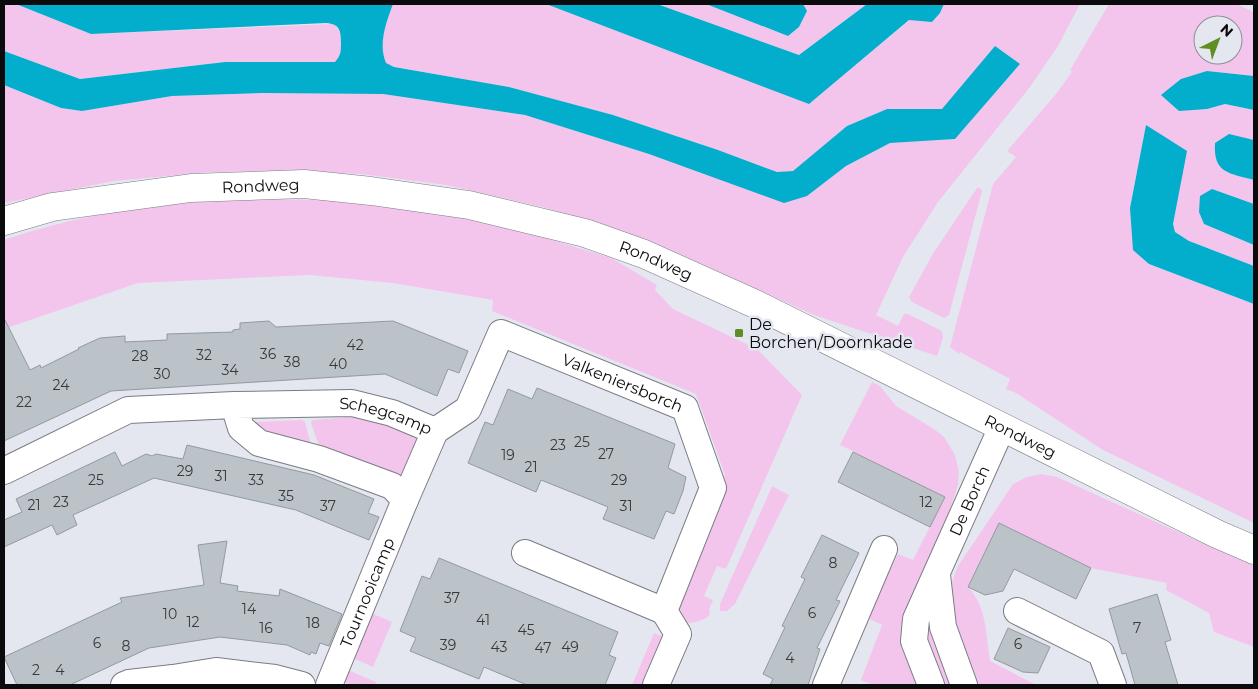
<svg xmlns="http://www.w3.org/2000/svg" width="1258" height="689" font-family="Montserrat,sans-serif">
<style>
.green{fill:#f3c5ed;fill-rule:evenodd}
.water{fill:#02aecc}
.building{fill:#bbc2c8;stroke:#92999f}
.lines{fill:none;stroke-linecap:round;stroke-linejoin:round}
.street-casing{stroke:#7a7c84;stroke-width:28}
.secondary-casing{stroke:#7a7c84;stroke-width:29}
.street{stroke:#fff;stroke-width:26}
.secondary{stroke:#fff;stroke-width:28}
.poi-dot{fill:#5f8f23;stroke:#e5e7f0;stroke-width:2}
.labels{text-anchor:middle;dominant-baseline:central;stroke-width:5;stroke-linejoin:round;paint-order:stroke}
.number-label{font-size:14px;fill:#37393c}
.street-label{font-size:16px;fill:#0b0b0e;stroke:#e5e7f0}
.poi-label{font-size:16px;fill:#0b0b0e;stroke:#e5e7f0;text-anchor:start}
</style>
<rect width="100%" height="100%" fill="#e5e7f0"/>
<g class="green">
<path d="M4 4H16L91 34 332 24C345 30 344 52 335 62H225L80 79 4 51Z"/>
<path d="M393 4H546L809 103 910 20 932 22 940 13 944 4H1080L1058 46 1030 87 938 202 903 257 876 315 898 326 904 314H908L942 331 943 338 937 356 814 315 666 248 611 228 543 207 446 185 361 174 297 171 212 172 114 181 4 203V85L61 108 82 111 172 96 263 93 383 94 525 115 649 154 807 196 846 166 890 143 955 139 1020 64 995 46 942 110 887 109 847 126 793 171 777 172 718 150 613 115 509 87 394 67 385 63C378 43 386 23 393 4Z"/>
<polygon points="657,4 706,4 788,36 799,27 807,11 803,4 867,4 799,55"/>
<path d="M1109 4H1236L1254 12V76L1207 71V109L1225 104 1254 110V140L1247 138 1227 172 1254 180V204L1212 189 1204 224 1254 245V266L1189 241 1175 232 1173 224 1177 199 1146 125 1130 208 1149 264 1254 304V523L1103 450 1016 393 1006 389 1010 379 960 352 959 354 950 347 993 184 1016 157 1007 151 1056 94 1072 72 1070 70ZM1203 25H1233V55H1203Z"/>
<polygon points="977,188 980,188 982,191 949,315 944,318 912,302 909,297 934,252"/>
<path d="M268 199 325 200 426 211 517 229 611 258 657 285 655 290 673 309 757 349 802 395 726 569 717 566 704 596 713 600 709 609 710 614C707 619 701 620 696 622 677 629 678 600 678 589L725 475 696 394 492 311 493 300 393 283 309 275 138 283 4 329V240C62 220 126 208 187 202 214 200 241 200 268 199Z"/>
<polygon points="872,382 880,386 896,406 934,429 944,437 955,455 959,472 958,485 952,503 936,547 921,685 873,685 861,680 882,625 867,618 898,554 913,560 945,497 840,445"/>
<path d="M369 416 417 436C420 448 408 471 400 478L319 446 311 423 312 420Z"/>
<polygon points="302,420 305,422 311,445 256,435 253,422"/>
<path d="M1041 474 1057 477 1198 541 1254 565V647L1214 632 1209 613 1166 590 1167 583 1091 568 999 523 968 587C987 607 986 635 990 661L1036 685H969L952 640 950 587 958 566 1013 484 1027 477Z"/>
<polygon points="772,486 789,495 735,604 727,611 720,611 720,604"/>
<polygon points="371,613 392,622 373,667 353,658"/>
<polygon points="928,622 932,623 953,685 937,685 926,650"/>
<polygon points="654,633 663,636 661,645 644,685 632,685"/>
<polygon points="348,670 376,682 375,685 352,685 342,681"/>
</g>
<g class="water">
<path d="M16 4H393C386 23 378 44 386 63L394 67 509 87 613 115 718 150 777 172 793 171 847 126 887 109H942L995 46 1020 64 955 139 890 143 846 166 807 196 784 203 649 154 525 115 383 94 263 93 172 96 82 111 61 108 4 85V51L80 79 225 62H335C341 55 341 51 341 43 341 31 340 24 326 23L91 34Z"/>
<polygon points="546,4 657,4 799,55 867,4 944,4 940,13 932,22 909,20 809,104"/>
<polygon points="706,4 803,4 807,11 799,27 788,36"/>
<polygon points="1207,71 1254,76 1254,110 1225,104 1207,109 1179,111 1161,95 1181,79"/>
<polygon points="1146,125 1187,151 1173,224 1175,232 1189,241 1254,266 1254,304 1149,264 1133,250 1130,208"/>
<path d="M1229 134 1254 140V180C1230 173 1213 174 1215 143Z"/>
<polygon points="1212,189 1254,204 1254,245 1204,224 1199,212 1200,196"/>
</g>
<g class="building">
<polygon points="4,318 30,370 40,365 41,368 79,349 78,348 100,338 125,336 125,342 167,340 167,334 233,332 233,330 240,329 240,323 269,321 276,327 393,321 468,351 459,373 448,369 437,396 385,374 111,391 4,441"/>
<polygon points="537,388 675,444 668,468 686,477 683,491 674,514 666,511 654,539 603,519 608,507 591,500 541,480 536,492 468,463 485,422 493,425 508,389 532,399"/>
<polygon points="187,445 314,475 374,499 368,513 379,517 369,540 296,510 154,478 73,515 77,525 57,535 52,525 4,547 4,520 22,512 16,499 115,452 122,466 146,454 152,456 156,454 183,459"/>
<polygon points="853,452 945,497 930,527 838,482"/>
<polygon points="999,523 1091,568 1076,599 1014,569 1003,591 985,595 968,587"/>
<polygon points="822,535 859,553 836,600 840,601 817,648 820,649 808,685 770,685 773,679 763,674 785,627 782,626 805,579 801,577"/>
<polygon points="227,541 220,583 238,586 237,591 279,596 280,589 342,614 329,646 320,643 316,654 311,652 310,655 287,645 220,637 149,648 70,685 17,685 4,657 122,602 120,598 204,585 198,545"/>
<polygon points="439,558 618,632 609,655 616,658 605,685 527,685 484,667 479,679 410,651 416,638 400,631 422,576 430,579"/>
<polygon points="1157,594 1171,640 1165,642 1178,685 1135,685 1126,653 1122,654 1109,609"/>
<polygon points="1008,628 1050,647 1038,673 1023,672 994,659"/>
</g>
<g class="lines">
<defs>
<g id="street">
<path id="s1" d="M435 431 468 409 501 333 685 408 713 488 664 611 678 634 656 685"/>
<path id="s2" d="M4 471 128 410 234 405 352 403 392 413 435 431 405 500 392 486 319 459 259 443 241 428 234 405"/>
<polyline points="525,553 664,611"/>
<polyline points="937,575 943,627 964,685"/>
<polyline points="1017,611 1101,653 1113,685"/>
<polyline points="124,685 129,683 173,678 216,671 275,678 302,685"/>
<path id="s3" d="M329 685 405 500"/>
<polyline points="826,685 884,549"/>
<path id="s4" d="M931 685 914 641 916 619 1002 427"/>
</g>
<g id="secondary">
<path id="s5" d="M4 221 52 207 191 188 304 184 371 191 469 205 585 233 644 254 753 303 1217 534 1254 550"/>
</g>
</defs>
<use href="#street" class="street-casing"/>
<use href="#secondary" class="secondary-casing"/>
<use href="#street" class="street"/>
<use href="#secondary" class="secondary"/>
</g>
<rect class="poi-dot" x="734" y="328" width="10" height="10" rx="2.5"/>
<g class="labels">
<g class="number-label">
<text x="355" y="345">42</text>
<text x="268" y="354">36</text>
<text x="204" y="355">32</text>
<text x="140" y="356">28</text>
<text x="292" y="362">38</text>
<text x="338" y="364">40</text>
<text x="230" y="370">34</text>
<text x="162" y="374">30</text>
<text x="61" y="385">24</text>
<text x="24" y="402">22</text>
<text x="582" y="442">25</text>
<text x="558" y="445">23</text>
<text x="606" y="454">27</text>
<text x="508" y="455">19</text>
<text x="531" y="467">21</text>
<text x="185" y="471">29</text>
<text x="221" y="476">31</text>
<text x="96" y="480">25</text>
<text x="256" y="480">33</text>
<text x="619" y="480">29</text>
<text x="286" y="496">35</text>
<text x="61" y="502">23</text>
<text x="926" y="502">12</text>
<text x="34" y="505">21</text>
<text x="328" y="506">37</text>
<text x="626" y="506">31</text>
<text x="833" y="563">8</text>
<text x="452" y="598">37</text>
<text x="249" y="609">14</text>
<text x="812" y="613">6</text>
<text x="170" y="614">10</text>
<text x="483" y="620">41</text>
<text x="193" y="622">12</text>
<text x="313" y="623">18</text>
<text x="266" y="628">16</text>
<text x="1137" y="628">7</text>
<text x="526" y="630">45</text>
<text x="97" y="643">6</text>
<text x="1018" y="644">6</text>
<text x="448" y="645">39</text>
<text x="126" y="646">8</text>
<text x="499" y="647">43</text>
<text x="570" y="647">49</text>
<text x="543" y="648">47</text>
<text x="790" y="658">4</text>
<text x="36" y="670">2</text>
<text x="60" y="670">4</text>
</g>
<g class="street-label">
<text stroke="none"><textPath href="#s5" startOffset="260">Rondweg</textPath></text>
<text stroke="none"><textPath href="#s5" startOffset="665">Rondweg</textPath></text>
<text stroke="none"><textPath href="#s1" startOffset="254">Valkeniersborch</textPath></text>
<text stroke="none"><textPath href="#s2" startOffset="398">Schegcamp</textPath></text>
<text stroke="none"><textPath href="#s5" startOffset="1070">Rondweg</textPath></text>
<text stroke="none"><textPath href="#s4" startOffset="199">De Borch</textPath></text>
<text stroke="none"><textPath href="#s3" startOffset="100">Tournooicamp</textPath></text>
</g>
<g class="poi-label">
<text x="749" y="324">De<tspan x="749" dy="18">Borchen/Doornkade</tspan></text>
</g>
</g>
<rect width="1258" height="689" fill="none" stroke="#0b0b0e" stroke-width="10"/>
<g transform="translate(1218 40) rotate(42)"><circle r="24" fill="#e5e7f0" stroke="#8e8f96"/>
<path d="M0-4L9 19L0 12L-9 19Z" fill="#5f8f23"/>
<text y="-8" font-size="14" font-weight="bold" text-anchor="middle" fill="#0b0b0e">N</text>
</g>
</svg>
